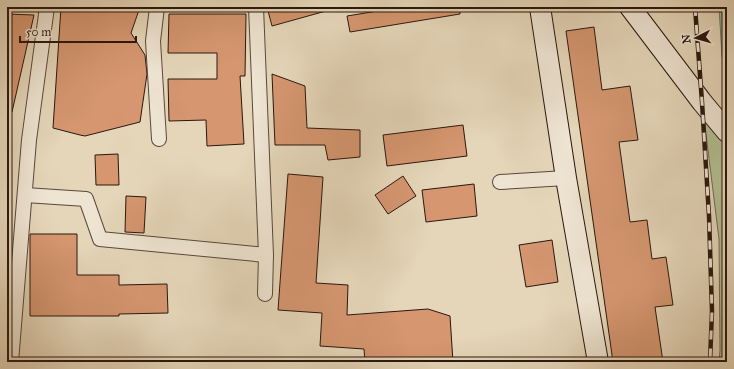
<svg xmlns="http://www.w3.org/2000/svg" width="734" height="369" font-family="'IM FELL Great Primer',serif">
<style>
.green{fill:#b2be91;stroke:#6e6a50}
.water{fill:#96b9ac;stroke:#6b786d}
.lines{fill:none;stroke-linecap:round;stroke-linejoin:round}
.shore{stroke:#60685d;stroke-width:1}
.building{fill:#d59670;stroke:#2a170e}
.street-casing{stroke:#594739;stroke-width:16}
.secondary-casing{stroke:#2a170e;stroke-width:22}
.street{stroke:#eee4d2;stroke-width:14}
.secondary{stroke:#eee4d2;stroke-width:20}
.rail-casing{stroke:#2a170e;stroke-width:4.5}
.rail{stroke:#eee4d2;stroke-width:3;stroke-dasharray:9;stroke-linecap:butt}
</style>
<rect width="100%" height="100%" fill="#e5d6b9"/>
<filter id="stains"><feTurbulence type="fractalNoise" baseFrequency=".005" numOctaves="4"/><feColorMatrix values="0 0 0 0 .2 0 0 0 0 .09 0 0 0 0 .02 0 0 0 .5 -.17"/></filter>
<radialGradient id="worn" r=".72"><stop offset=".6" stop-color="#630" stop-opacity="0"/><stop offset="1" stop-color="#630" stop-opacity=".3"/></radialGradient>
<polygon class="green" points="702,102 727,132 727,362 719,362 720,350 719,239"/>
<polygon class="water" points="719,7 727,7 727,83 722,56"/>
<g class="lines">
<polyline class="shore" points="723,7 726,55 727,62"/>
</g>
<g class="building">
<polygon points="61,7 140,7 131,33 145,55 147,74 140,122 85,136 80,135 53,128"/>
<polygon points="267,7 325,7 326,11 272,26"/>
<polygon points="402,7 460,7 460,14 350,32 347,16"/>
<polygon points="7,14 34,15 12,112 7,111"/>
<polygon points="169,14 246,14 245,76 240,76 244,144 207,146 206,120 169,121 168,79 217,79 217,53 168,53"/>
<polygon points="594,27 602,90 630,86 638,140 619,142 630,222 647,220 652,259 666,257 673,305 655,307 663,362 613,362 566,31"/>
<polygon points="272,74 305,86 307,128 360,130 360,157 328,160 325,145 275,145"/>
<polygon points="463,125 467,156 387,166 383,135"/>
<polygon points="118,154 119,185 96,185 95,155"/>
<polygon points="288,174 323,177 316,283 348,285 347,315 428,309 450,316 453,362 365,362 364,349 320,346 322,313 278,310"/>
<polygon points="403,176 416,196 388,214 375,195"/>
<polygon points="474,184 477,216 426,222 422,190"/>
<polygon points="126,196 146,197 144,233 125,232"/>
<polygon points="30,234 77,234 77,275 119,275 119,285 167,284 168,313 119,314 119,316 30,316"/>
<polygon points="552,240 558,282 526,287 519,245"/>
</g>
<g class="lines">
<defs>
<g id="street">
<polyline points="157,7 153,41 159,139"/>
<polyline points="500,182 566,178"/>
<polyline points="25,195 86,199 100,239 266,255 256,7"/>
<polyline points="265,294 266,255"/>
<polyline points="11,362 29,140 47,7"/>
</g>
<g id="secondary">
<polyline points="540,7 566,178 598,362"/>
<polyline points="630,7 702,102 727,132"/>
</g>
</defs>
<use href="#street" class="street-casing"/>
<use href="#secondary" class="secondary-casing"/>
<use href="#street" class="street"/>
<use href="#secondary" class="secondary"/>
<defs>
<polyline id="rail" points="695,7 702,102 709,216 712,311 710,362"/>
</defs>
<use href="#rail" class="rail-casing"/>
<use href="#rail" class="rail"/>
</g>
<rect width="734" height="369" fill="none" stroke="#e5d6b9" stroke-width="24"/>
<rect x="8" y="8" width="718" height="353" fill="none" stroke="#2a170e" stroke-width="2"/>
<rect x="12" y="12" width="710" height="345" fill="none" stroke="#2a170e"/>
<g transform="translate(696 38) rotate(264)" stroke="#eee4d2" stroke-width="3" paint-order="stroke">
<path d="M0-3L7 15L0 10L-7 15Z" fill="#2a170e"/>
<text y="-6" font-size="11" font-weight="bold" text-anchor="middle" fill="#2a170e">N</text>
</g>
<path d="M20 36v6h116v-6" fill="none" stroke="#2a170e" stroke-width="2"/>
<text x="26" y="36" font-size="12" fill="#2a170e" stroke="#eee4d2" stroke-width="3" paint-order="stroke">50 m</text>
<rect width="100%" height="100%" filter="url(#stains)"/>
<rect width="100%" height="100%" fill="url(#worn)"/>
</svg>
